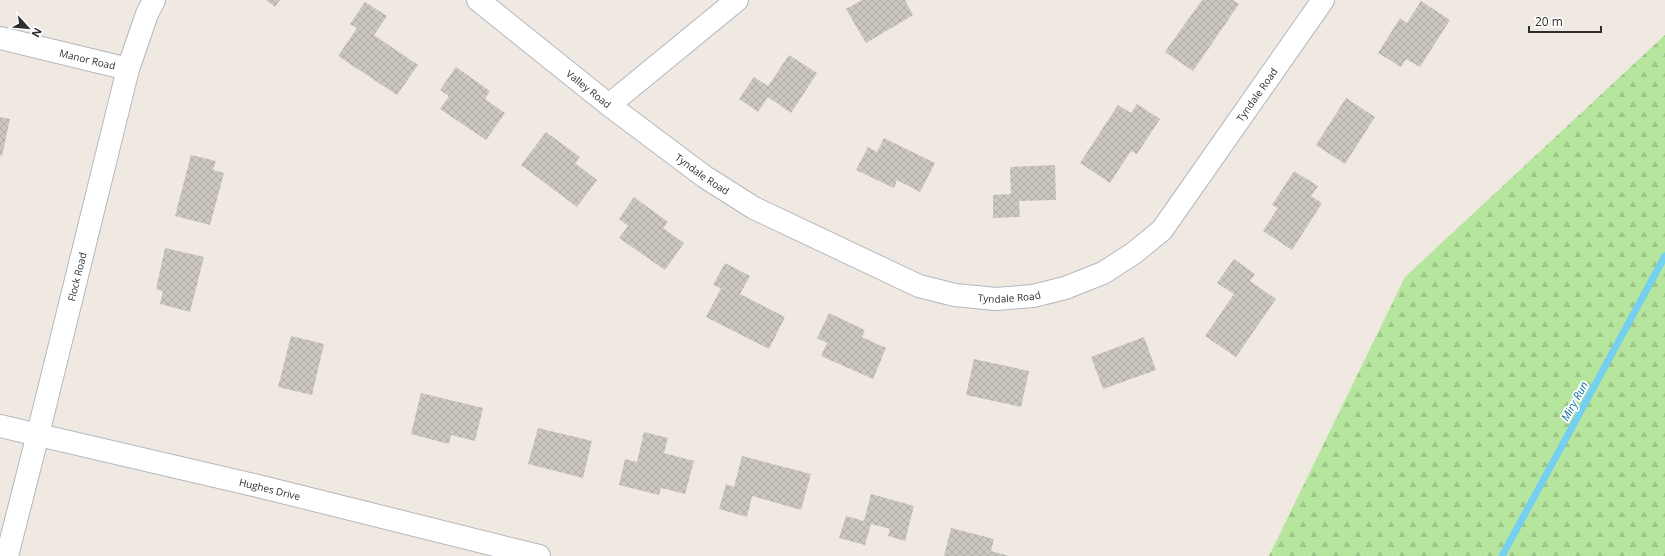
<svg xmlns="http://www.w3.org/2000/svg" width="1665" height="556" font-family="'Open Sans',sans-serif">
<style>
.forest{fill:url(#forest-firs)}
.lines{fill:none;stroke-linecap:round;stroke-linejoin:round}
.stream{stroke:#75cff0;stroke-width:7}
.building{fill:url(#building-cross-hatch)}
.minor-casing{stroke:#b4b7c1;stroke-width:24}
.tertiary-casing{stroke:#b4b7c1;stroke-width:24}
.minor{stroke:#fff;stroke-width:22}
.tertiary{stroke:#fff;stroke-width:22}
.labels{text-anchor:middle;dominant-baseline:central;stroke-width:3.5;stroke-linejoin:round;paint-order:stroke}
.street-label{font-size:10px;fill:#2e2e2e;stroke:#fff}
.water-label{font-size:11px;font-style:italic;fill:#0d6fa3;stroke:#fff}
</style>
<defs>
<pattern id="forest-firs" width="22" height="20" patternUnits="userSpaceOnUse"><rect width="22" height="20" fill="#b6e59e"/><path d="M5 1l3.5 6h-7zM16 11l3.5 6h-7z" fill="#9dc588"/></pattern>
<pattern id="building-cross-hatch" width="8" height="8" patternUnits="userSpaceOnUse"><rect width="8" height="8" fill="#cbc7bf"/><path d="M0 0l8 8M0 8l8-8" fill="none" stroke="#afaba4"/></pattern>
</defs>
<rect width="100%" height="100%" fill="#efe9e1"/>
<polygon class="forest" points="1665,35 1665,556 1269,556 1405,277"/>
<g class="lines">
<polyline class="stream" points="1502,556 1665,256"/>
</g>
<g class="building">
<polygon points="266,0 280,0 275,7"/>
<polygon points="862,0 905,0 913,15 866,43 846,9"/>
<polygon points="1202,0 1233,0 1239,4 1193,71 1165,52"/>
<polygon points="1421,1 1450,20 1420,67 1406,59 1401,67 1378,53 1400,18 1407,23"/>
<polygon points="365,2 387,16 374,35 418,65 397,95 338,56 357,28 350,24"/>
<polygon points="789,55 817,73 791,113 768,97 758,112 739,99 754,77 768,86"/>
<polygon points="456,67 490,91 485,99 505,113 486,140 440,109 449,96 440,90"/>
<polygon points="1346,98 1375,117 1345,164 1316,145"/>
<polygon points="1137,104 1160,119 1137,154 1131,151 1110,183 1080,163 1118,105 1131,113"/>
<polygon points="0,117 10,119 2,156 0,155"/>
<polygon points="546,132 580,157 575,163 597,180 577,207 521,165"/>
<polygon points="884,138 935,163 920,192 897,180 894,188 856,170 868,147 877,152"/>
<polygon points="191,155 216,161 213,170 224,173 210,225 175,216"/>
<polygon points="1055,165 1056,200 1019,201 1020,217 993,218 993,195 1011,194 1010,167"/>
<polygon points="1294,171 1318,186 1311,196 1322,203 1292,250 1263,231 1278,208 1272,205"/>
<polygon points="634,197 668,222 663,228 684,243 665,270 619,238 628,226 619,219"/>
<polygon points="165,248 204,257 190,312 160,304 163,291 156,289"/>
<polygon points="1234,259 1255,274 1250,281 1276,299 1236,357 1205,336 1234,294 1217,283"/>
<polygon points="725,263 750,276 740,294 785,317 769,349 706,317 721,288 713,285"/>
<polygon points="829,313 865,330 862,337 886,348 873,379 821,356 827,343 817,338"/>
<polygon points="291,336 324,344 312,395 278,387"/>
<polygon points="1144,337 1156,370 1103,389 1091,357"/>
<polygon points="974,359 1029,371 1021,407 966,395"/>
<polygon points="421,393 483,408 475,441 451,435 449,444 411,434"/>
<polygon points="538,428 592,441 583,478 528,464"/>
<polygon points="644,432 668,438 664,453 694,461 685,494 661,488 659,495 619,485 625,459 637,462"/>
<polygon points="742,456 811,474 801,510 752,496 747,517 719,509 726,484 734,487"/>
<polygon points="871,494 914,506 905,541 888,536 890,529 871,524 865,545 839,538 846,516 864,521"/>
<polygon points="951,528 994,539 991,551 1009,556 944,556"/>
</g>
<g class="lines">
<defs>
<g id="minor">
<path id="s1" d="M478 0 609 105 705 177 754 208 919 286 955 295 996 299 1033 296 1065 288 1103 273 1134 253 1162 230 1323 0"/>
<path id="s2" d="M0 38 128 69"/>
<polyline points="609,105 737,0"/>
<path id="s3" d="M38 434 128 69 147 14 154 0"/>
</g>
<g id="tertiary">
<path id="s4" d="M0 426 258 486 539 556"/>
<polyline points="7,556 38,434"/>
</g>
</defs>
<use href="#minor" class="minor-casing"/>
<use href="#tertiary" class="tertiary-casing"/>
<use href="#minor" class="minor"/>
<use href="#tertiary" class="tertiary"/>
</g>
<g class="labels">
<g class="street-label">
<text stroke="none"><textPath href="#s2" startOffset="90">Manor Road</textPath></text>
<text stroke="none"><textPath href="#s1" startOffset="142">Valley Road</textPath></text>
<text stroke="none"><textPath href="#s1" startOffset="956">Tyndale Road</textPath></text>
<text stroke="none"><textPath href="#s1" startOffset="284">Tyndale Road</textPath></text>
<text stroke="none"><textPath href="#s3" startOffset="162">Flock Road</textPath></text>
<text stroke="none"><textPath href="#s1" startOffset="620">Tyndale Road</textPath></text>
<text stroke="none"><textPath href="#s4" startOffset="277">Hughes Drive</textPath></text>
</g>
<g class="water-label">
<text transform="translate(1574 401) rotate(-61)">Miry Run</text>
</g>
</g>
<g transform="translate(28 28) rotate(117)" stroke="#ffffff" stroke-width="3" paint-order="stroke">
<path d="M0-3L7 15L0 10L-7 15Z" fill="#2e2e2e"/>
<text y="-6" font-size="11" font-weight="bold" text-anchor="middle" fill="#2e2e2e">N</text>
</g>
<path d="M1529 26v6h72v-6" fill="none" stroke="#2e2e2e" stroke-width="2"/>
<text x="1535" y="26" font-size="12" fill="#2e2e2e" stroke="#ffffff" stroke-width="3" paint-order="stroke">20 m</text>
</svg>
